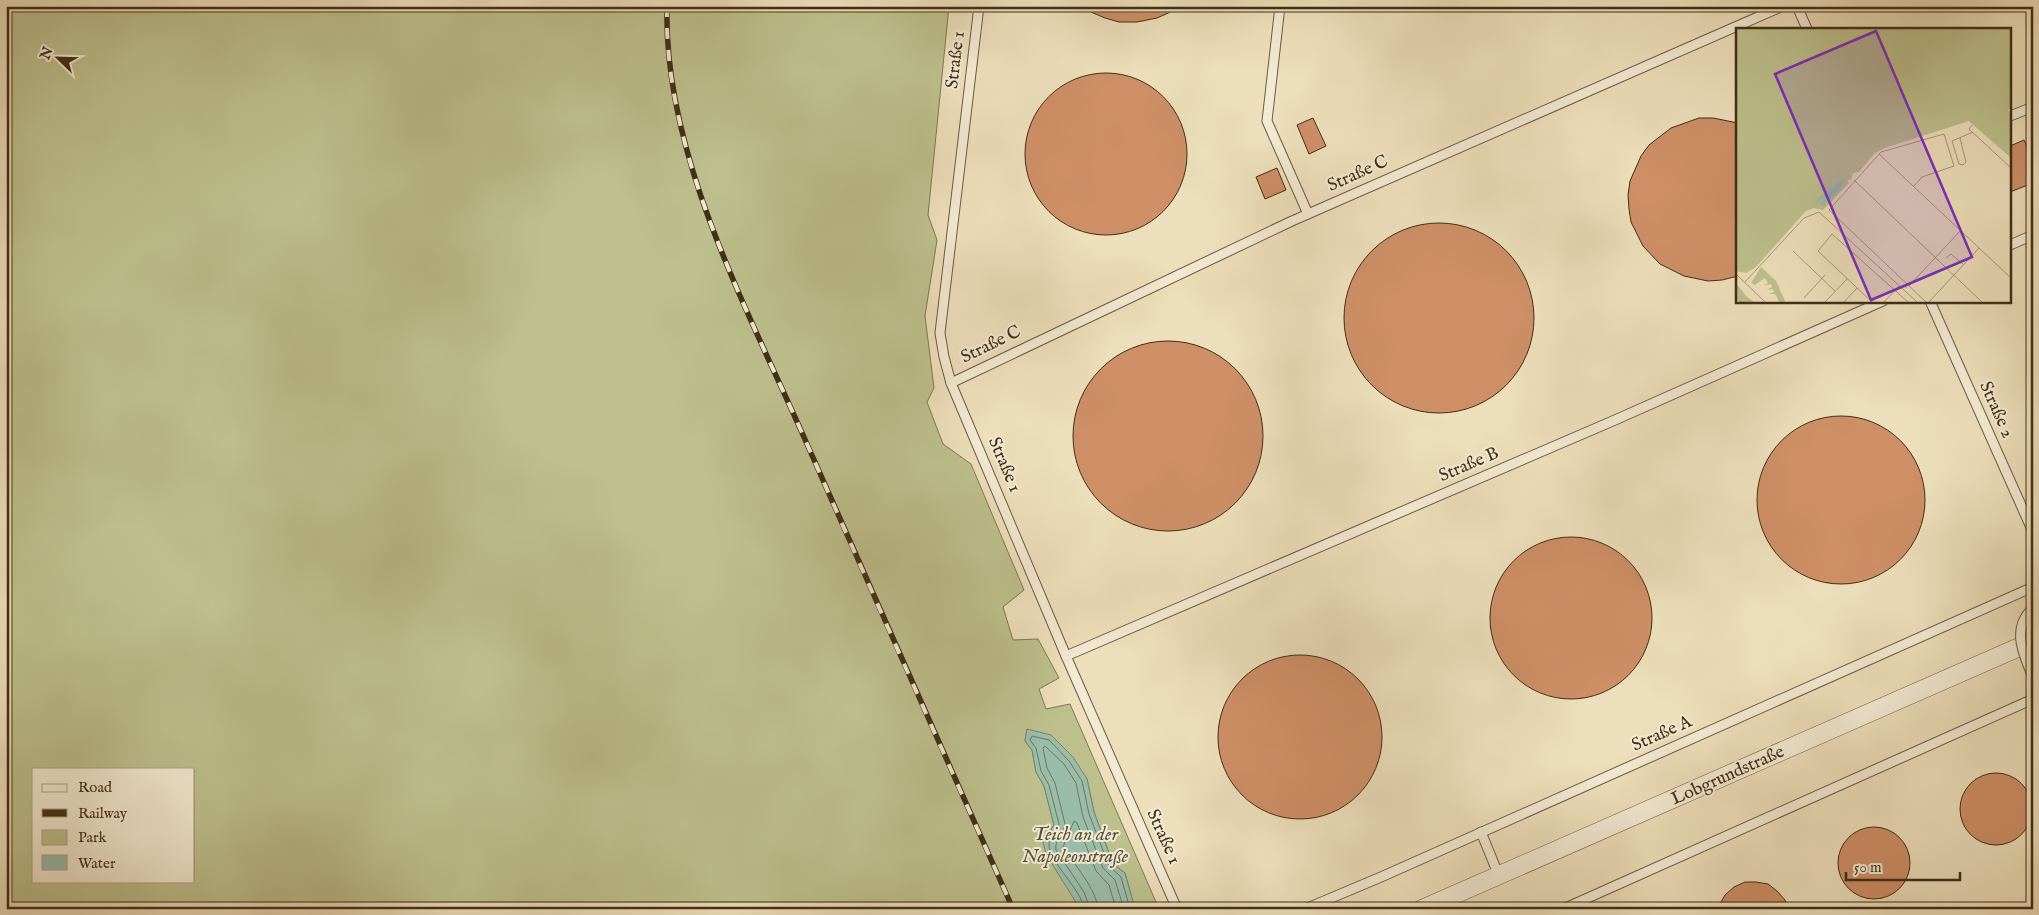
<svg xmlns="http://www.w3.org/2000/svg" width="2039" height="915" font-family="'IM FELL English',serif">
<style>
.green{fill:#bdc08d;stroke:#7f7752;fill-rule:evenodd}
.water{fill:#9abdaa;stroke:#76846f}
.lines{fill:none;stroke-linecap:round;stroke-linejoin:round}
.shore{stroke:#6e7660;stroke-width:1}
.building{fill:#ce8f67;stroke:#412e17}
.service-casing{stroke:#6c5a40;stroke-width:11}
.minor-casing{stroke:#6c5a40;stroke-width:19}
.service{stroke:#f3ead3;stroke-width:9}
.minor{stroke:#f3ead3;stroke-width:18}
.rail-casing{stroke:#412e17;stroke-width:5.5}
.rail{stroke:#f3ead3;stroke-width:4;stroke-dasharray:11;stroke-linecap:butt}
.service-bridge-casing{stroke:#6c5a40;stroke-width:11;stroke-linecap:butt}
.service-bridge{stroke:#f3ead3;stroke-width:9}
.labels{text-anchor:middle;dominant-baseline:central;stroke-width:4;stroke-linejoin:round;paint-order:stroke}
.street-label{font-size:18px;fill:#412e17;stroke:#f3ead3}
.water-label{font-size:19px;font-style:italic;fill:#57523c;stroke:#f3ead3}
.inset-road{fill:none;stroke:#a89879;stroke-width:1}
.view{fill:#7b2cbf;fill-opacity:0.15;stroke:#7b2cbf;stroke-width:2.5}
.inset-edge{fill:none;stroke:#412e17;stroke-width:2.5}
</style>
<rect width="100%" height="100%" fill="#eddfbb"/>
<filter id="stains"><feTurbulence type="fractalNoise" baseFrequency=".004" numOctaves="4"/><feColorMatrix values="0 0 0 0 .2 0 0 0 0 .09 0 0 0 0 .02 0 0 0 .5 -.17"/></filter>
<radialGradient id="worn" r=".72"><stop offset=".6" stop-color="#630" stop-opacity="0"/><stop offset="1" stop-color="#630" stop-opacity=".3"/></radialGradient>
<path class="green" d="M6 6H949L928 215 937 240 925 316 934 388 927 402 943 444 971 464 1024 590 1003 607 1013 640 1038 639 1059 678 1039 689 1046 709 1070 704 1159 909H1135L1125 873 1113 864 1094 812 1087 779 1027 729 1025 741 1032 750 1036 772 1044 786 1054 825 1043 842 1080 909H6ZM34 769H194V881H34Z"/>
<polygon class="water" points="1027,729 1051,735 1073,757 1087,779 1094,812 1113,864 1125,873 1135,909 1080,909 1046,854 1043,842 1054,825 1044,786 1036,772 1032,750 1025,741"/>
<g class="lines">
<g class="shore">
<path d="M1084 909C1082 889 1048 862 1049 844 1049 837 1058 831 1059 824L1049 785 1041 771 1036 748 1030 740 1032 736 1049 740 1069 761 1082 781 1089 814 1109 866 1121 877 1130 909"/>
<path d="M1090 909 1084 892 1056 850C1054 840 1064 834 1065 824L1055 783 1047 768 1043 748 1045 746 1064 764 1076 783 1083 817 1103 868 1115 880 1124 909"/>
<path d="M1098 909C1097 890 1074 864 1063 847L1074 821 1077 823 1096 871 1109 885 1116 909"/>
</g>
</g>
<g class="building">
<polygon points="1077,6 1184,6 1157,18 1137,22 1119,22 1105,18"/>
<circle cx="1106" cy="154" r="81"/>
<polygon points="1313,118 1326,146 1309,154 1297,125"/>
<polygon points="1699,118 1713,118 1738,123 1738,276 1722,280 1708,281 1684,276 1660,264 1643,246 1631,222 1629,209 1628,195 1630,181 1641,156 1649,145 1671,128"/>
<polygon points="2024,140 2033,160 2033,183 2010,192 2010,146"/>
<polygon points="1277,168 1286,190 1265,199 1256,177"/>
<circle cx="1439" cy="318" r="95"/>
<circle cx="1168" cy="436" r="95"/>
<circle cx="1841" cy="500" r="84"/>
<circle cx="1571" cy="618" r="81"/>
<circle cx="1300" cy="737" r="82"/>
<circle cx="1996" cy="809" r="36"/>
<circle cx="1874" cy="863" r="36"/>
<polygon points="1745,882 1756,882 1768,884 1777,891 1785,900 1788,909 1717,909 1725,895 1734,887"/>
</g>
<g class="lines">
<defs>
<g id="service">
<polyline points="979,6 940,333 944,357 951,383 1066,656 1177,909"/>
<polyline points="1280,6 1267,121 1308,214"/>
<polyline points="1797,6 1807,29"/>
<polyline points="2010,116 2033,107"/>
<polyline points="2010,245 2033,235"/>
<polyline points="1930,301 2033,532"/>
<polyline points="951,383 1292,221 1783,6"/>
<polyline points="1066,656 1615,420 1883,301"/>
<polyline points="1481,832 1499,876"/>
<polyline points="1305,909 1381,877 2033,587"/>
<polyline points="1563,909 2033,699"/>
</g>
<polyline id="minor" points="1422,909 2033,641"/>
</defs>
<use href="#service" class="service-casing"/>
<use href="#minor" class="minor-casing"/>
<use href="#service" class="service"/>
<use href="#minor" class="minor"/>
<defs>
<path id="rail" d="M667 6C663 155 748 310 807 444 875 599 944 754 1013 909"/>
</defs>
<use href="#rail" class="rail-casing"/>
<use href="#rail" class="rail"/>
<defs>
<path id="service-bridge" d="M2033 608C2011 628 2023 654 2033 677"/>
</defs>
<use href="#service-bridge" class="service-bridge-casing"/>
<use href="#service-bridge" class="service-bridge"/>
</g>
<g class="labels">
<g class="street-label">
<text transform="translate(956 60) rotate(-83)">Straße 1</text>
<text transform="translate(1358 174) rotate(-24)">Straße C</text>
<text transform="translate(991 345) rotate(-26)">Straße C</text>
<text transform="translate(1996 410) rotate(66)">Straße 2</text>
<text transform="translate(1004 465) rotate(67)">Straße 1</text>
<text transform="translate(1469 465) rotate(-23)">Straße B</text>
<text transform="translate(1662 734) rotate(-24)">Straße A</text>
<text transform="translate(1728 776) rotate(-24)">Lobgrundstraße</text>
<text transform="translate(1163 837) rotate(66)">Straße 1</text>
</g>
<g class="water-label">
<text x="1075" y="835">Teich an der<tspan x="1075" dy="22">Napoleonstraße</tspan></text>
</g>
</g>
<g transform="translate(1736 28)">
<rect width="275" height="275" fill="#eddfbb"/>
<path d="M0 0H275V80L272 82 275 85V130L233 93 149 120 139 125 123 144 117 145 115 152H111L113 155 87 182 78 180 70 183 20 239 10 245 0 243ZM106 153 105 160 89 177 84 169ZM25 239 40 253 50 275H44L39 266H33L38 264 37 261 30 262 36 259 35 256 27 258 32 255 29 250 19 257 15 255ZM0 255 10 268 19 275H4L0 271Z" fill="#bdc08d" fill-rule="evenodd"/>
<path d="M108 151 105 160 89 177 84 178 86 170 79 177 82 170Z" fill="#9abdaa"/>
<path class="inset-road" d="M236 97 233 101 275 140M224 110 230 134 227 137 223 136 216 113 237 104M143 126 275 250M118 152 247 275M178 158 186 149 218 138 208 106 145 124 93 182 191 275M57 223 99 263M210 230 215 226 228 237M0 246 30 275M9 254 68 190 83 184 182 275M173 258 225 202M68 270 89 247M88 275 111 251M107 275 121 260M137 275 82 223 96 206 173 275M147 275 163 258 171 259M192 275 243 220"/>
<path class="view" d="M140 3 236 229 135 272 39 46Z"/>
<rect width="275" height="275" class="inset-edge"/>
</g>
<rect width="2039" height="915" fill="none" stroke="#eddfbb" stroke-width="25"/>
<rect x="8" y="8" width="2024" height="900" fill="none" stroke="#412e17" stroke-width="2.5"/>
<rect x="12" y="12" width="2014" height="890" fill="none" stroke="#412e17"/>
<rect x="32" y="768" width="162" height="115" fill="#f3ead3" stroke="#ac9f88"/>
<rect x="42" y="784" width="25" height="8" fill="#f3ead3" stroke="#ac9f88"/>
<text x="78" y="792" font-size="15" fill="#412e17">Road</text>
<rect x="42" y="809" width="25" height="8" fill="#412e17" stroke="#ac9f88"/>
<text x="78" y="818" font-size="15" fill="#412e17">Railway</text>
<rect x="42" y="830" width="25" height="15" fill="#bdc08d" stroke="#ac9f88"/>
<text x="78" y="842" font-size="15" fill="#412e17">Park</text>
<rect x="42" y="855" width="25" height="15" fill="#9abdaa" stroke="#ac9f88"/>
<text x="78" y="868" font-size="15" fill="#412e17">Water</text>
<g transform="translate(58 58) rotate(293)" stroke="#f3ead3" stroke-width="4" paint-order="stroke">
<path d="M0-4L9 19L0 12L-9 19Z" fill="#412e17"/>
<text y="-8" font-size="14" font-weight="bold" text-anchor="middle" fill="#412e17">N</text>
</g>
<path d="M1846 872v8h114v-8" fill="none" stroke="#412e17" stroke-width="2.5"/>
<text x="1854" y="872" font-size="15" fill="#412e17" stroke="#f3ead3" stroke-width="4" paint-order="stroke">50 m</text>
<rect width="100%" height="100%" filter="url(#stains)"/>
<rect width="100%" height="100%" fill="url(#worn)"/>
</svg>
